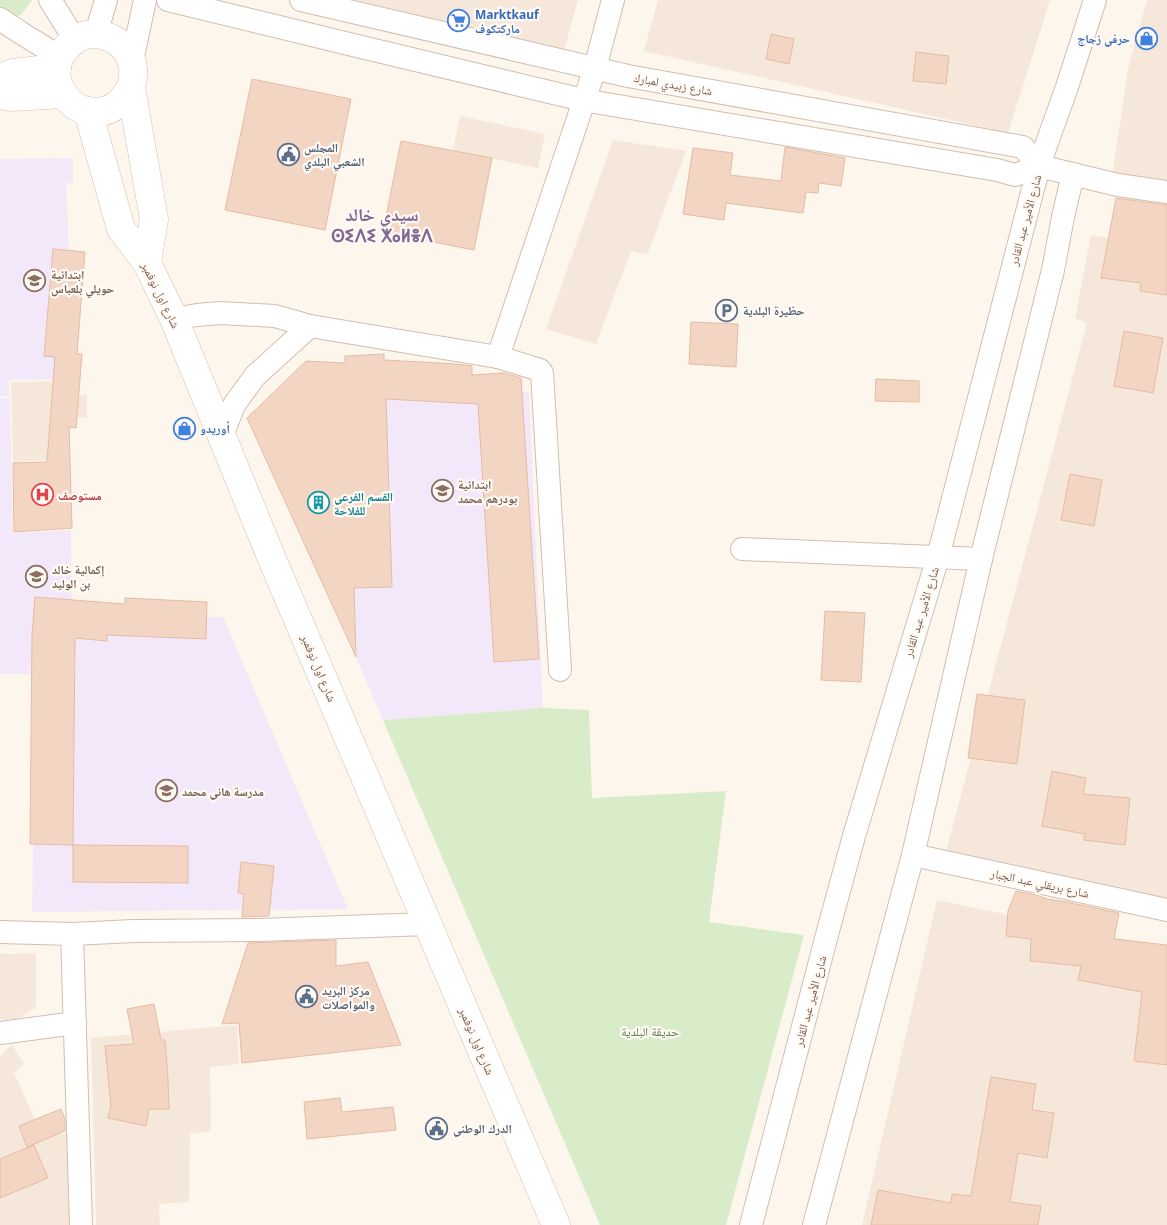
<svg xmlns="http://www.w3.org/2000/svg" width="1167" height="1225" font-family="'Noto Sans','Noto Naskh Arabic','Noto Sans Tifinagh',sans-serif">
<style>
.residential{fill:#f5e8da}
.education{fill:#f3e8fa}
.green{fill:#d8ecc9}
.building{fill:#f3d5c3;stroke:#e6bba3}
.lines{fill:none;stroke-linecap:round;stroke-linejoin:round}
.street-casing{stroke:#d1beb0;stroke-width:24}
.secondary-casing{stroke:#d6c0b0;stroke-width:29}
.street{stroke:#fff;stroke-width:22}
.secondary{stroke:#fff;stroke-width:28}
.labels{text-anchor:middle;dominant-baseline:central;stroke-width:4.5;stroke-linejoin:round;paint-order:stroke}
.shop-label{font-size:12px;font-weight:bold;fill:#366cbe;stroke:#fffaf3;text-anchor:start}
.street-label{font-size:12px;fill:#7a5c4d;stroke:#fffaf3}
.service-label{font-size:12px;font-weight:bold;fill:#4e5e75;stroke:#fffaf3;text-anchor:start}
.education-label{font-size:12px;font-weight:bold;fill:#785e54;stroke:#fffaf3;text-anchor:start}
.health-label{font-size:12px;font-weight:bold;fill:#be3a42;stroke:#fffaf3;text-anchor:start}
.culture-label{font-size:12px;font-weight:bold;fill:#0d838f;stroke:#fffaf3;text-anchor:start}
.park-label{font-size:12px;fill:#537a41;stroke:#fffaf3}
.district-label{font-size:18px;font-weight:bold;fill:#846695;stroke:#fffaf3}
</style>
<rect width="100%" height="100%" fill="#fdf6ec"/>
<g class="residential">
<polygon points="344,0 578,0 564,51"/>
<polygon points="658,0 1050,0 1008,133 644,51"/>
<polygon points="1147,0 1167,0 1167,183 1112,177 1128,69"/>
<polygon points="460,116 545,134 538,168 453,150"/>
<polygon points="613,140 686,151 647,255 631,251 596,344 546,329"/>
<polygon points="1091,235 1167,248 1167,901 945,855 1087,323 1075,318"/>
<polygon points="68,381 69,396 87,395 87,417 70,418 70,459 13,462 11,382"/>
<polygon points="937,900 1167,948 1167,1225 862,1225"/>
<polygon points="36,953 36,1006 19,1019 0,1020 0,954"/>
<polygon points="237,1025 239,1064 210,1067 211,1131 190,1134 189,1202 159,1204 160,1225 96,1225 91,1038"/>
<polygon points="12,1045 24,1064 14,1073 43,1137 67,1133 71,1225 0,1225 0,1056"/>
</g>
<g class="education">
<polygon points="73,158 73,182 66,184 75,379 9,380 9,396 0,396 0,159"/>
<polygon points="344,363 529,393 543,708 383,720 357,659"/>
<polygon points="0,398 10,398 13,533 71,530 72,620 223,617 348,909 32,912 36,674 0,674"/>
</g>
<g class="green">
<polygon points="0,0 32,0 21,15 10,18 0,9"/>
<polygon points="543,708 589,710 592,798 726,791 709,922 804,935 726,1225 600,1225 383,720"/>
</g>
<g class="building">
<polygon points="771,34 794,39 789,64 766,59"/>
<polygon points="916,52 949,56 946,84 913,81"/>
<polygon points="252,79 351,99 325,230 225,210"/>
<polygon points="401,141 492,158 474,250 383,232"/>
<polygon points="785,147 845,158 841,186 819,183 818,193 806,192 803,213 726,203 724,220 683,214 693,148 733,153 730,175 781,181"/>
<polygon points="1116,198 1167,205 1167,295 1140,291 1141,283 1101,278"/>
<polygon points="53,249 85,252 77,354 82,354 76,428 69,427 72,528 14,532 13,463 47,462 55,357 44,356"/>
<polygon points="691,322 738,324 736,367 689,364"/>
<polygon points="1124,331 1163,338 1153,393 1114,386"/>
<polygon points="384,354 384,360 457,364 472,366 472,375 504,373 521,378 539,659 494,662 478,404 386,399 392,587 354,588 356,657 247,418 306,361 345,363 345,356"/>
<polygon points="876,379 919,381 919,402 875,401"/>
<polygon points="1070,474 1102,480 1094,526 1061,520"/>
<polygon points="35,597 125,604 125,598 207,602 206,639 107,635 107,641 75,638 73,845 30,844 32,635"/>
<polygon points="825,611 865,613 861,682 821,680"/>
<polygon points="977,694 1025,700 1017,764 968,758"/>
<polygon points="1052,771 1086,778 1083,794 1130,798 1125,845 1084,840 1085,834 1042,826"/>
<polygon points="73,845 188,846 188,883 73,882"/>
<polygon points="241,862 274,866 269,916 242,917 244,894 238,893"/>
<polygon points="1016,891 1036,895 1047,899 1067,902 1119,913 1114,939 1167,945 1167,1065 1134,1061 1142,992 1078,980 1081,966 1030,961 1031,939 1006,936 1008,911"/>
<polygon points="336,940 336,966 368,962 401,1045 242,1063 239,1023 222,1024 248,943"/>
<polygon points="154,1004 161,1040 165,1040 168,1079 169,1109 149,1109 146,1126 108,1118 111,1105 105,1046 134,1044 127,1009"/>
<polygon points="991,1077 1036,1084 1032,1110 1054,1113 1047,1158 1018,1153 1010,1202 1041,1206 1038,1225 871,1225 878,1190 951,1203 952,1194 971,1196"/>
<polygon points="340,1098 342,1112 393,1107 396,1130 307,1139 304,1102"/>
<polygon points="61,1109 65,1119 65,1131 27,1147 19,1126"/>
<polygon points="34,1145 48,1178 0,1198 0,1159"/>
</g>
<g class="lines">
<defs>
<g id="street">
<polyline points="50,0 75,40"/>
<polyline points="168,0 353,45 583,100 997,170 1015,175 1039,166 1118,185 1167,192"/>
<polyline points="301,0 628,76 1023,147 1039,166"/>
<polyline points="0,19 21,33 60,57"/>
<polyline points="96,34 106,0"/>
<polyline points="132,61 145,0"/>
<polyline points="174,319 197,315 220,313 275,316 310,326 498,357 540,370 542,373 560,670"/>
<polyline points="498,357 595,68 613,0"/>
<polyline points="222,436 234,405 255,376 310,326"/>
<polyline points="742,549 981,559"/>
<polyline points="913,855 1167,910"/>
<polyline points="0,932 72,934 134,931 258,930 428,924"/>
<polyline points="72,934 81,1225"/>
<polyline points="0,1033 75,1023"/>
<polyline points="751,1225 828,931 854,836 938,557 1034,185 1044,151 1067,87 1095,0"/>
<polyline points="814,1225 913,855 981,559 1053,270 1063,217 1073,174"/>
</g>
<g id="secondary">
<polyline points="0,78 13,73 57,68"/>
<path d="M131 88C127 93 124 99 119 103 87 131 40 89 62 53 68 45 76 37 86 35 109 31 131 46 133 69 134 75 132 82 131 88L154 219 147 263"/>
<polyline points="0,95 12,97 63,94"/>
<polyline points="88,111 121,229 147,263 174,319 272,559 556,1225"/>
</g>
</defs>
<use href="#street" class="street-casing"/>
<use href="#secondary" class="secondary-casing"/>
<use href="#street" class="street"/>
<use href="#secondary" class="secondary"/>
</g>
<defs>
<symbol id="supermarket-ring" viewBox="-11 -11 22 22"><circle r="9.5" fill="#fffaf3" stroke="#3f7fe0" stroke-width="1.5"/><path d="M-6-5.5h2.5l.6 2H6L4.5 2H-2.5L-4.4-4H-6ZM-1.5 3.2a1.3 1.3 0 1 0 .1 0ZM3 3.2a1.3 1.3 0 1 0 .1 0Z" fill="#3f7fe0"/></symbol>
<symbol id="shop-ring" viewBox="-11 -11 22 22"><circle r="9.5" fill="#fffaf3" stroke="#3f7fe0" stroke-width="1.5"/><path d="M-5-2.5h2.3a2.7 3.5 0 0 1 5.4 0H5L5.5 6h-11ZM-1.5-2.5h3a1.5 2.3 0 0 0-3 0Z" fill="#3f7fe0"/></symbol>
<symbol id="civic-ring" viewBox="-11 -11 22 22"><circle r="9.5" fill="#fffaf3" stroke="#5c6f8a" stroke-width="1.5"/><path d="M-.6-6.5H3V-4.5H.6V-3L4-1V1h2V6H-6V1h2V-1L-.6-3ZM-1.2 2.5V6h2.4V2.5Z" fill="#5c6f8a"/></symbol>
<symbol id="school-ring" viewBox="-11 -11 22 22"><circle r="9.5" fill="#fffaf3" stroke="#8d6e63" stroke-width="1.5"/><path d="M0-5L7-2L0 1L-7-2ZM-4 1L0 2.5L4 1V4Q0 6-4 4Z" fill="#8d6e63"/></symbol>
<symbol id="parking-ring" viewBox="-11 -11 22 22"><circle r="9.5" fill="#fffaf3" stroke="#5c6f8a" stroke-width="1.5"/><path d="M-3.5-5.5H1a3.5 3.5 0 0 1 0 7H-1V5.5H-3.5ZM-1-3.4V-.6H.8a1.4 1.4 0 0 0 0-2.8Z" fill="#5c6f8a"/></symbol>
<symbol id="hospital-ring" viewBox="-11 -11 22 22"><circle r="9.5" fill="#fffaf3" stroke="#e0444e" stroke-width="1.5"/><path d="M-5-5h3v3.5h4V-5h3V5h-3V1.5h-4V5h-3Z" fill="#e0444e"/></symbol>
<symbol id="building-ring" viewBox="-11 -11 22 22"><circle r="9.5" fill="#fffaf3" stroke="#0f9aa8" stroke-width="1.5"/><path d="M-4-6H4V6H1V3H-1V6H-4ZM-2.5-4.3h1.7v1.8h-1.7ZM.8-4.3h1.7v1.8H.8ZM-2.5-1h1.7V.8h-1.7ZM.8-1h1.7V.8H.8Z" fill="#0f9aa8"/></symbol>
</defs>
<g fill-rule="evenodd">
<use href="#supermarket-ring" x="446" y="8" width="25" height="25"/>
<use href="#shop-ring" x="1134" y="26" width="25" height="25"/>
<use href="#civic-ring" x="276" y="142" width="25" height="25"/>
<use href="#school-ring" x="22" y="268" width="25" height="25"/>
<use href="#parking-ring" x="714" y="298" width="25" height="25"/>
<use href="#shop-ring" x="172" y="416" width="25" height="25"/>
<use href="#school-ring" x="430" y="478" width="25" height="25"/>
<use href="#hospital-ring" x="30" y="482" width="25" height="25"/>
<use href="#building-ring" x="306" y="490" width="25" height="25"/>
<use href="#school-ring" x="24" y="564" width="25" height="25"/>
<use href="#school-ring" x="154" y="778" width="25" height="25"/>
<use href="#civic-ring" x="294" y="984" width="25" height="25"/>
<use href="#civic-ring" x="424" y="1116" width="25" height="25"/>
</g>
<g class="labels">
<g class="shop-label">
<text x="475" y="14">Marktkauf<tspan x="475" dy="14">ماركتكوف</tspan></text>
<text x="1130" y="38" text-anchor="end">حرفي زجاج</text>
<text x="200" y="428">أوريدو</text>
</g>
<g class="street-label">
<text transform="translate(673 84) rotate(10)">شارع زبيدي لمبارك</text>
<text transform="translate(1025 220) rotate(-75)">شارع الأمير عبد القادر</text>
<text transform="translate(161 295) rotate(64)">شارع اول نوفمبر</text>
<text transform="translate(921 612) rotate(-73)">شارع الأمير عبد القادر</text>
<text transform="translate(319 668) rotate(67)">شارع اول نوفمبر</text>
<text transform="translate(1040 883) rotate(12)">شارع بريقلي عبد الجبار</text>
<text transform="translate(810 1001) rotate(-75)">شارع الأمير عبد القادر</text>
<text transform="translate(477 1041) rotate(67)">شارع اول نوفمبر</text>
</g>
<g class="service-label">
<text x="304" y="147">المجلس<tspan x="304" dy="14">الشعبي البلدي</tspan></text>
<text x="743" y="310">حظيرة البلدية</text>
<text x="322" y="990">مركز البريد<tspan x="322" dy="14">والمواصلات</tspan></text>
<text x="453" y="1128">الدرك الوطني</text>
</g>
<g class="education-label">
<text x="51" y="274">ابتدائية<tspan x="51" dy="14">حويلي بلعباس</tspan></text>
<text x="458" y="484">ابتدائية<tspan x="458" dy="14">بودرهم محمد</tspan></text>
<text x="52" y="569">إكمالية خالد<tspan x="52" dy="14">بن الوليد</tspan></text>
<text x="182" y="791">مدرسة هاني محمد</text>
</g>
<g class="health-label">
<text x="58" y="495">مستوصف</text>
</g>
<g class="culture-label">
<text x="334" y="496">القسم الفرعي<tspan x="334" dy="14">للفلاحة</tspan></text>
</g>
<g class="park-label">
<text x="650" y="1031">حديقة البلدية</text>
</g>
<g class="district-label">
<text x="382" y="214">سيدي خالد<tspan x="382" dy="21">ⵙⵉⴷⵉ ⵅⴰⵍⴻⴷ</tspan></text>
</g>
</g>
</svg>
